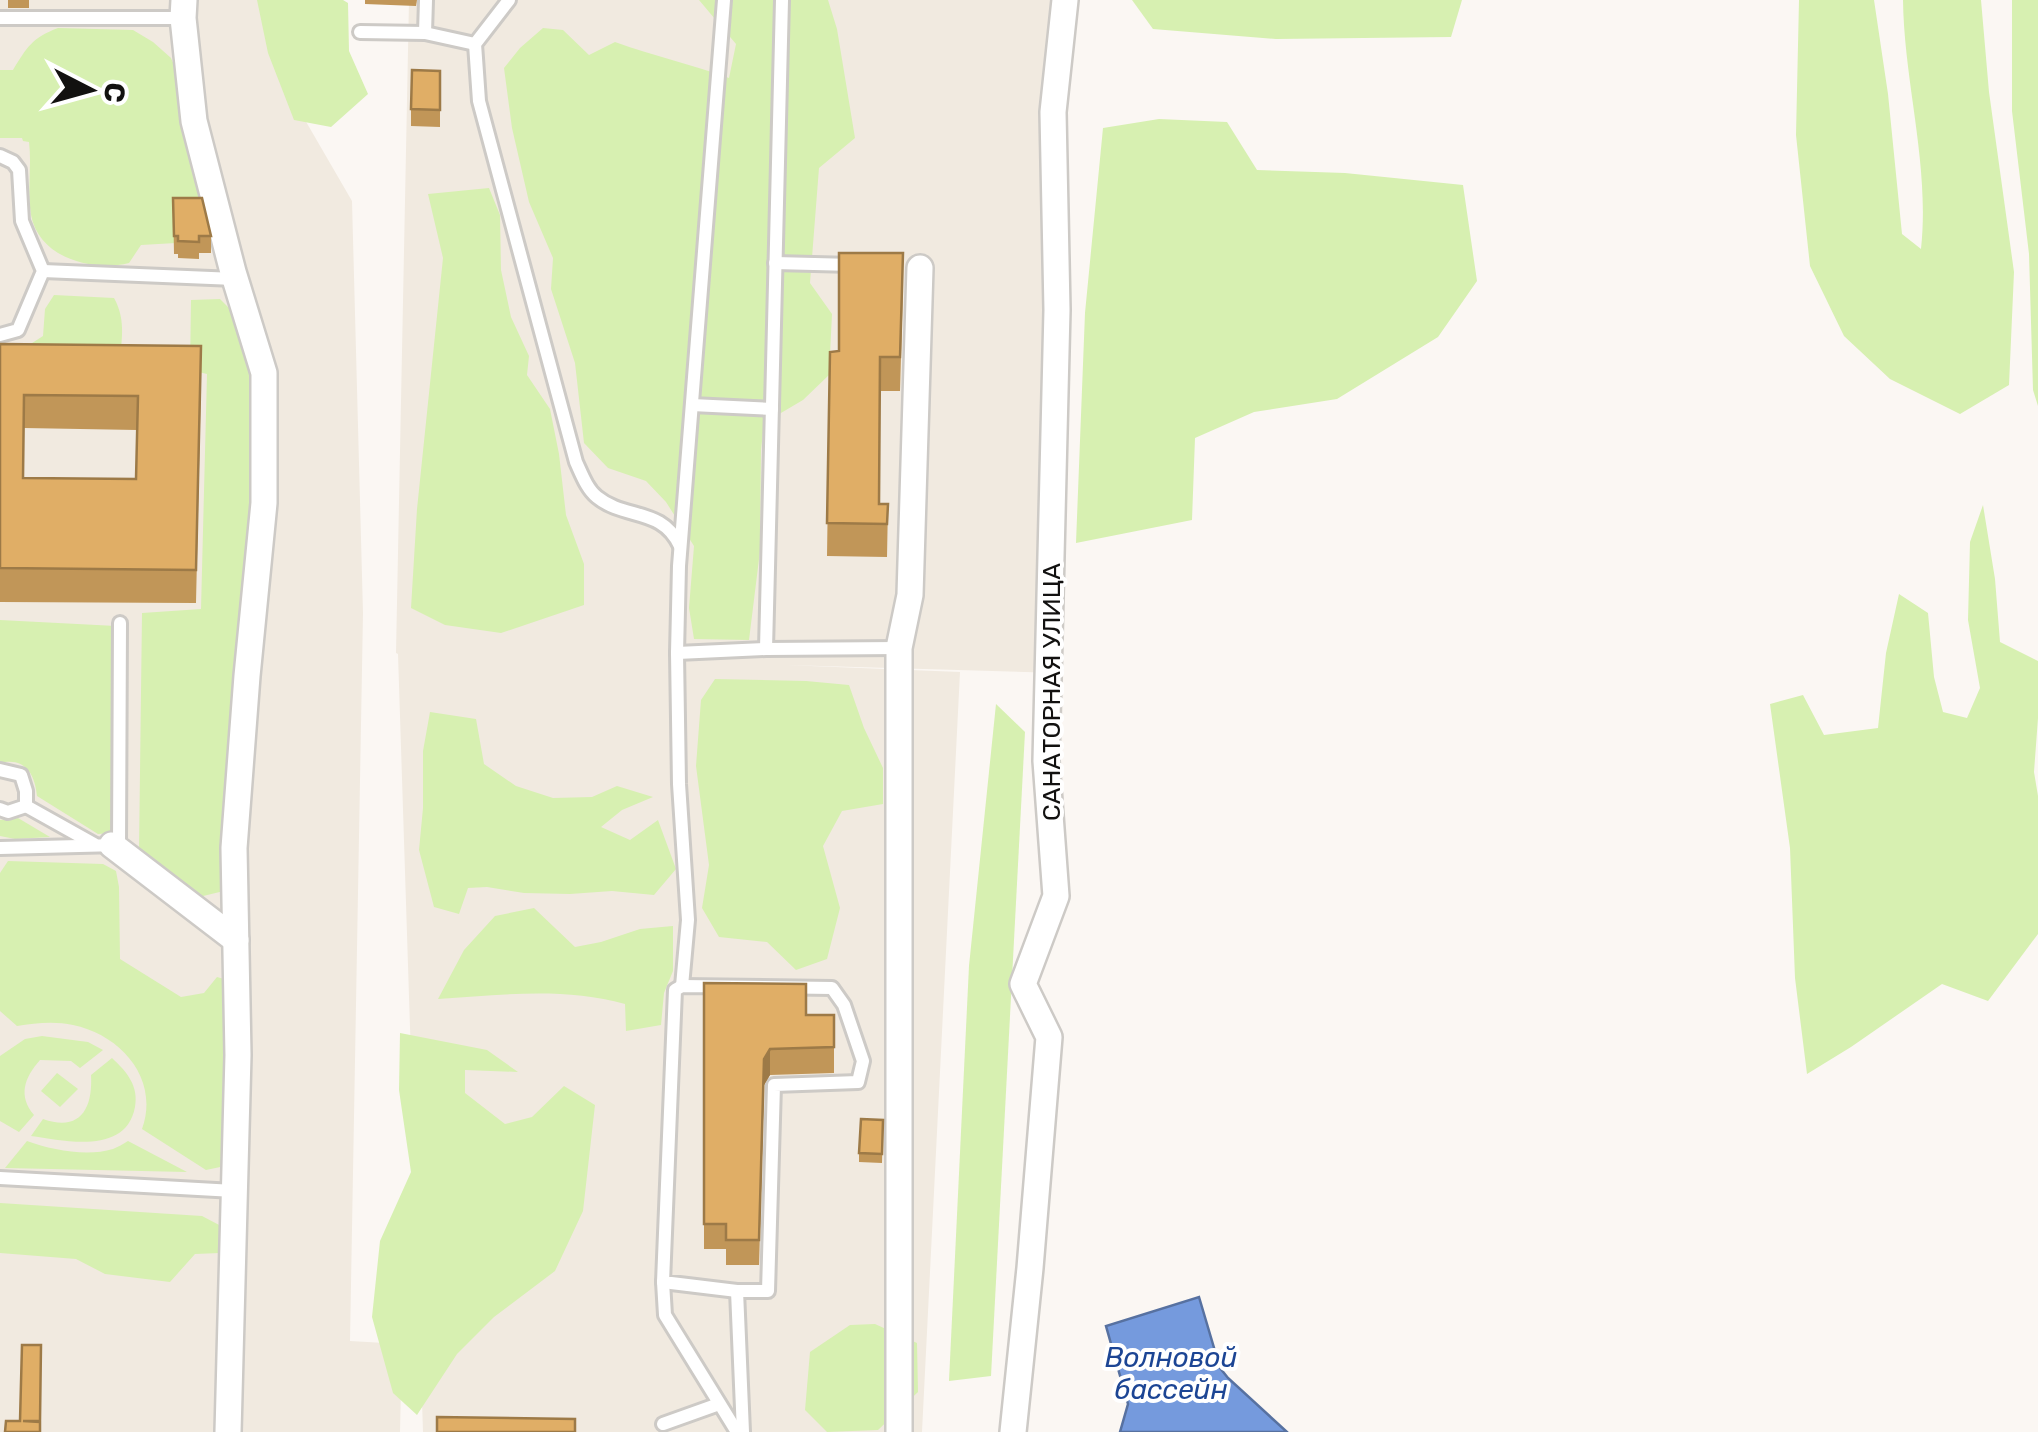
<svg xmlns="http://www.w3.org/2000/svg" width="2038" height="1432" font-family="Rubik,sans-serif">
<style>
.built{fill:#f1eae0}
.green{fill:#d7f0b1}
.water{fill:#759add;stroke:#5771a0;stroke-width:2.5}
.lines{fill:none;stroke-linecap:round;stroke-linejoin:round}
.lane-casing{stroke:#cdcac6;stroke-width:18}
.street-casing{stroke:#cdcac6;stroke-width:30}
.lane{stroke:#fff;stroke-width:12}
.street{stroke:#fff;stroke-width:25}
.wall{fill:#c19658;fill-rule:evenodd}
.shaded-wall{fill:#9d7a47}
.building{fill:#e0ae66;stroke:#9d7a47;stroke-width:2.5;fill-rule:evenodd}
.labels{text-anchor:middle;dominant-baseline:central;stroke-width:8;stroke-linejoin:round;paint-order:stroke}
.street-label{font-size:25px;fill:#121110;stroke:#fff}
.water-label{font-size:28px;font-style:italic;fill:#1c4594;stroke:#fff}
</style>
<rect width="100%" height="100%" fill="#fbf7f3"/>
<g class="built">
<polygon points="0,0 271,0 283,82 352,201 363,613 350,1341 402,1344 400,1432 0,1432"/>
<polygon points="409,0 1069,0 1059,673 786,665 960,672 922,1432 423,1432 398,654 396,653"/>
</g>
<g class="green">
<polygon points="257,0 343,0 348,3 349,51 368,94 331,127 294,120 268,53"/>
<path d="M699 0H828L837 29 855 138 819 168 810 283 832 314 829 375 803 400 764 423 761 450 760 551 749 640 694 639 689 608 694 546 666 502 646 481 608 468 584 443 575 363 551 289 553 258 529 202 512 128 504 68 520 48 543 28 563 30 589 55 615 42C653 56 691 64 729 78L736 44Z"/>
<polygon points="1132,0 1462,0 1451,37 1276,39 1153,29"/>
<path d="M1799 0H1874L1888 94 1902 234 1921 249C1930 165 1904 83 1903 0H1981L1989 92 2014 272 2009 385 1960 414 1890 379 1844 336 1810 266 1796 135Z"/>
<polygon points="2012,0 2038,0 2038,406 2033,390 2029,254 2012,111"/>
<path d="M58 28 133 30 153 42 171 58 181 81 185 101 201 208 176 243 141 245 129 263C92 272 39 258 31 215 27 191 32 166 29 142L23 141 22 138H0V70H13C27 47 32 38 58 28Z"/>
<polygon points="1159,119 1227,122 1257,170 1345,173 1463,185 1477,281 1438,337 1337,399 1254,412 1195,438 1192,520 1076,543 1085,313 1103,128"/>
<polygon points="489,188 500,215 501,270 511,317 529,356 527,375 550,409 559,454 566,515 584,564 584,605 501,633 445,625 411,608 417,509 443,258 428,194"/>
<path d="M54 295 114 298C127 321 121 344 119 368L0 347H26L43 336 45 309Z"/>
<polygon points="220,299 235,314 253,382 253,532 228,890 199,897 139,852 142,613 201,609 207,374 190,370 191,300"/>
<polygon points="1983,505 1995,579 2000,642 2038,661 2038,718 2034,772 2038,796 2038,934 1988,1001 1942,984 1851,1047 1807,1074 1795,978 1790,848 1770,704 1803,695 1824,735 1878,728 1886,653 1899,594 1928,613 1934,677 1943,712 1967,718 1980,688 1968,620 1970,542"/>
<path d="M0 620 116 626 114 833 98 834 37 796C35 774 25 757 0 763Z"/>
<polygon points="715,679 806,681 849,685 864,728 883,768 883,804 842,811 823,846 840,908 827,959 796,970 767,942 719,937 702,908 709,865 696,766 701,700"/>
<polygon points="996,704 1025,732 991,1376 949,1381 969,966"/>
<polygon points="430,712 476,719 484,764 516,786 553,798 592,797 617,786 653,797 622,810 601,827 630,840 658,820 676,869 654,895 612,891 570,894 524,893 487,887 468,888 459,914 434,907 419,850 423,808 423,751"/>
<polygon points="18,818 50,837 15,839 0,836 0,820"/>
<path d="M8 861 103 864 116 871 119 887 120 959 181 997 204 993 217 977 231 981 225 1166 206 1170 142 1129C160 1079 121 1035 73 1025 55 1021 35 1023 17 1026L0 1011V873Z"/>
<path d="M534 908 575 947 601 942 640 929 673 926V971L664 993 661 1025 626 1031 625 1004C564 987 500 995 438 999L464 950 495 916Z"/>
<polygon points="400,1033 487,1050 518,1072 465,1070 465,1093 505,1124 532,1117 564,1086 595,1105 583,1211 555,1271 494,1317 457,1354 417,1415 393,1393 372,1317 380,1241 411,1172 399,1090"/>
<path d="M42 1036 88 1042 103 1050 80 1068 71 1061 40 1060C24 1078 18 1096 34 1115L19 1132 0 1121V1056L25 1039Z"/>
<path d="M112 1058C127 1072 139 1086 135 1107 126 1155 66 1141 31 1136L43 1119C80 1132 93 1109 91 1075Z"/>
<polygon points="57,1073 78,1089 60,1107 41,1091"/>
<path d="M27 1141C52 1150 87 1157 113 1149 118 1147 123 1144 128 1141L187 1172 5 1168Z"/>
<polygon points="0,1203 202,1216 223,1227 220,1253 195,1254 170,1282 105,1274 76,1259 0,1253"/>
<polygon points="875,1324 917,1343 918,1392 878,1430 827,1432 805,1410 810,1352 850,1325"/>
</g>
<polygon class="water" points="1199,1297 1220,1368 1228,1378 1287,1432 1120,1432 1128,1404 1106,1326"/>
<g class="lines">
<defs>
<g id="lane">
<path d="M509 0 475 44 479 101 576 462C582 475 587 489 597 497 625 520 662 507 680 546"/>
<polyline points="0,18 183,18"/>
<polyline points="360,32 425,33 475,44"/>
<polyline points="425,33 426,0"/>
<polyline points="0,156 13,162 19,170 22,221 43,271 18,330 0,335"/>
<polyline points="775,263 853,265"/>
<polyline points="43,271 235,279"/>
<polyline points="692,405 772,409"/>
<polyline points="766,649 782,0"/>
<polyline points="677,653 766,649 899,648"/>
<polyline points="0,770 21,775 26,791 26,806 8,812 0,809"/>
<polyline points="26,806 94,844"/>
<polyline points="0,848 119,845 120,623"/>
<polyline points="682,986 688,920 679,784 677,653 679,566 724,0"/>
<polygon points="682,986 832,988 844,1005 863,1061 858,1082 774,1085 768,1291 737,1291 663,1282 675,990"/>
<polyline points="0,1178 234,1191"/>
<polyline points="663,1282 665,1315 737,1432"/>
<polyline points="737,1291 743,1432"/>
<polyline points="663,1424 719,1404"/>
</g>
<g id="street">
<polyline points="184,0 183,18 194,121 233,272 264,373 264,503 247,676 234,848 238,1055 228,1432"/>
<polyline points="112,845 236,940"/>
<polyline points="899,1432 899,648 910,595 920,268"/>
<polyline points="1013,1432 1030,1268 1049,1037 1023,984 1056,896 1046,761 1057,310 1053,112 1065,0"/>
</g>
</defs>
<use href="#lane" class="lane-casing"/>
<use href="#street" class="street-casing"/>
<use href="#lane" class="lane"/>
<use href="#street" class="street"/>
</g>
<g class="wall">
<rect x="8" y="0" width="21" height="8"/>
<polygon points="365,0 417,0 416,6 365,4"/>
<polygon points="440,71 440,127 411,126 411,109"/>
<polygon points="173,198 211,236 211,253 199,253 199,259 178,258 178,254 174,254"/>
<polygon points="903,287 900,391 880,391 879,504 888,504 887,557 827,556 830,352 839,351"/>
<path d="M0 344 201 380 196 603 0 602ZM24 428 137 430 136 479 23 478Z"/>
<polygon points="704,983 806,1015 834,1015 834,1073 770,1075 764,1085 759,1265 726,1265 726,1249 704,1249"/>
<polygon points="883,1120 882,1163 859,1162 859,1153"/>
</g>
<polygon class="shaded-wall" points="770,1049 770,1075 764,1085 759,1265 764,1059"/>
<g class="building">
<polygon points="412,70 440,71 440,110 411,109"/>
<polygon points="173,198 202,198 211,236 199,236 199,242 178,241 178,236 174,236"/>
<polygon points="839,253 903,253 900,357 880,357 879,504 888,504 887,524 827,523 830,352 839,351"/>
<path d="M0 344 201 346 196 570 0 568ZM24 395 138 396 136 479 23 478Z"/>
<polygon points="704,983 806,984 806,1015 834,1015 834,1047 770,1049 764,1059 759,1240 726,1240 726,1224 704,1224"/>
<polygon points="861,1119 883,1120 882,1154 859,1153"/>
<polygon points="22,1345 41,1345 40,1421 23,1421 40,1422 40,1432 5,1432 6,1421 20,1421"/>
<polygon points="437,1417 575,1419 575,1432 437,1432"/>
</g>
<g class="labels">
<g class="street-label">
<text transform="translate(1051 692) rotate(-90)">САНАТОРНАЯ УЛИЦА</text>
</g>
<g class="water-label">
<text x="1171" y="1357">Волновой<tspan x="1171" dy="32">бассейн</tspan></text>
</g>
</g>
<g transform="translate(90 90) rotate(96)" stroke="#ffffff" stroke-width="8" paint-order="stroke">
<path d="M0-8L18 38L0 25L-18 38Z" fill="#121110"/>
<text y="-15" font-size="28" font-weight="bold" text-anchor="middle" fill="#121110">С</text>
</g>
</svg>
